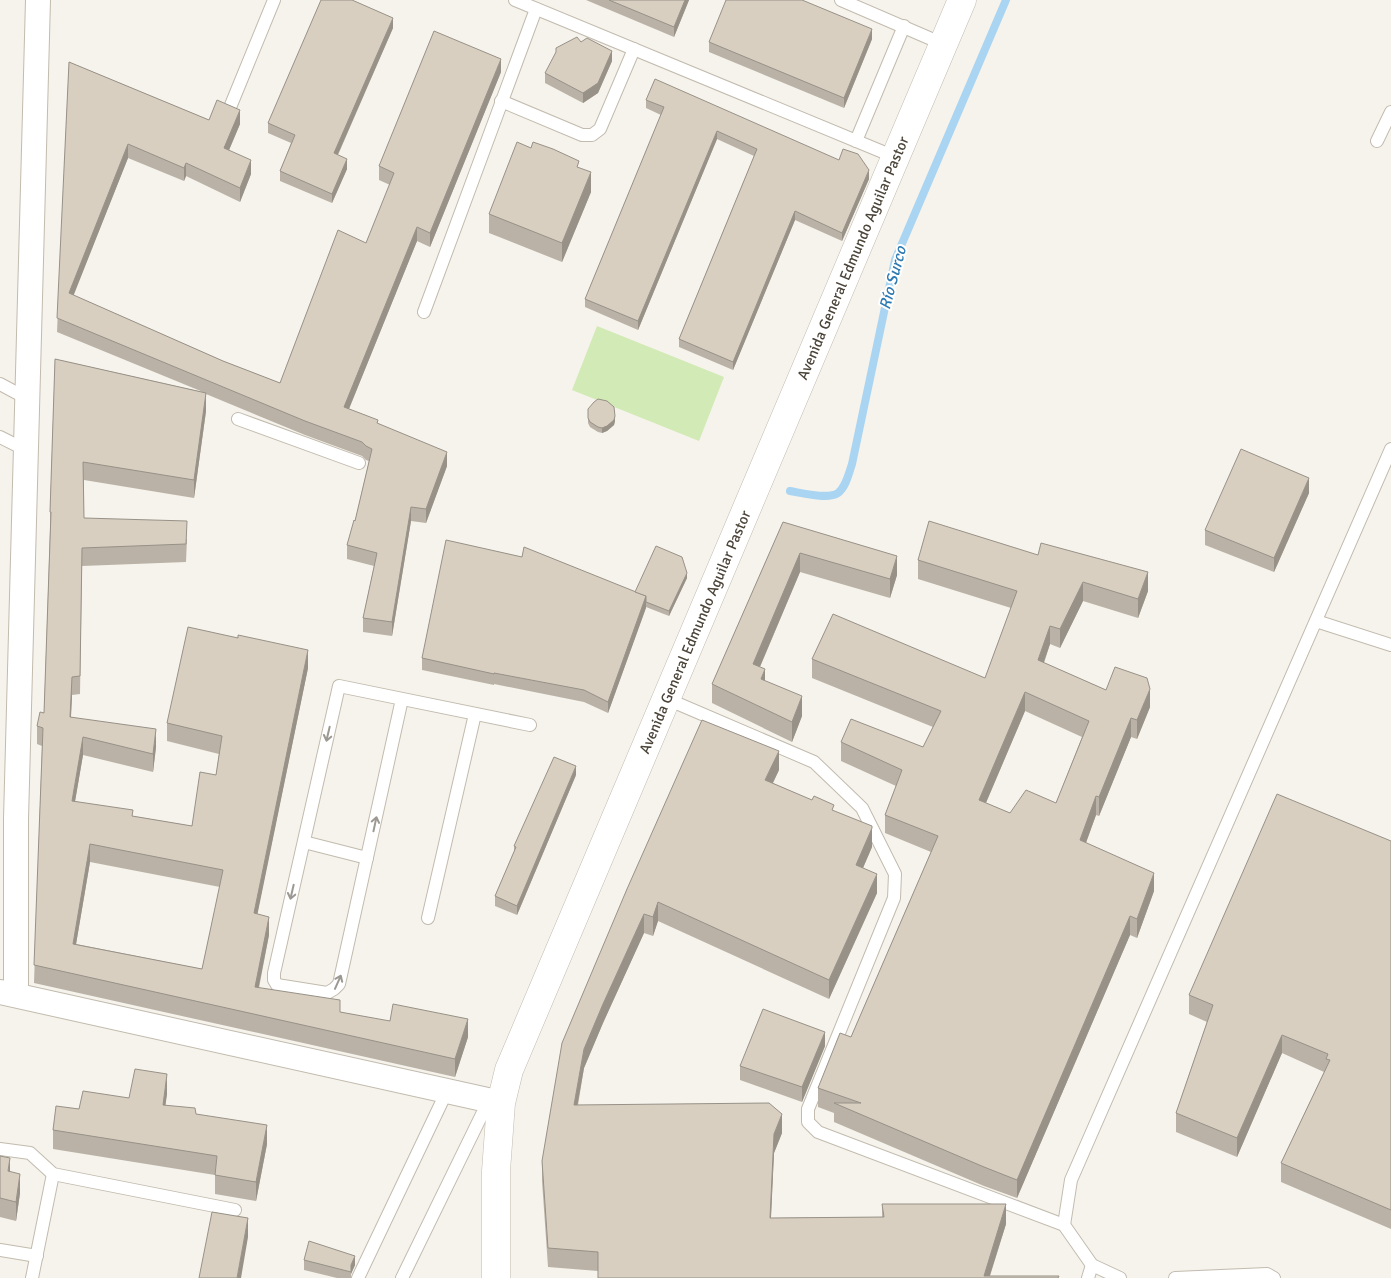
<svg xmlns="http://www.w3.org/2000/svg" width="1391" height="1278" font-family="Signika,sans-serif">
<style>
.green{fill:#d2eab5}
.lines{fill:none;stroke-linecap:round;stroke-linejoin:round}
.stream{stroke:#a9d4f2;stroke-width:8}
.service-casing{stroke:#c2bbae;stroke-width:14}
.minor-casing{stroke:#c2bbae;stroke-width:26}
.tertiary-casing{stroke:#c2bbae;stroke-width:29}
.service{stroke:#fff;stroke-width:12}
.minor{stroke:#fff;stroke-width:24}
.tertiary{stroke:#fff;stroke-width:28}
.wall{fill:#bab2a6;fill-rule:evenodd}
.shaded-wall{fill:#979187}
.building{fill:#d8cfc1;stroke:#979187;fill-rule:evenodd}
.oneway{stroke:#9c9892}
.labels{text-anchor:middle;dominant-baseline:central;stroke-width:4;stroke-linejoin:round;paint-order:stroke}
.street-label{font-size:15px;fill:#4b4439;stroke:#fff}
.water-label{font-size:16px;font-style:italic;fill:#2e7ab2;stroke:#fff}
</style>
<rect width="100%" height="100%" fill="#f6f3ec"/>
<polygon class="green" points="597,326 724,377 699,441 572,390"/>
<g class="lines">
<path class="stream" d="M790 491C802 493 828 500 838 493 846 487 849 473 852 464L895 260 1006 0"/>
<defs>
<g id="service">
<polyline points="515,0 895,157"/>
<polyline points="841,0 943,44"/>
<polyline points="501,101 582,135 592,135 600,129 634,49"/>
<polyline points="231,105 274,0"/>
<polyline points="856,141 904,26"/>
<polyline points="1377,141 1391,112"/>
<polyline points="424,312 536,9"/>
<polyline points="0,384 28,399"/>
<polyline points="238,419 359,463"/>
<polyline points="0,437 26,450"/>
<polyline points="1316,621 1391,645"/>
<polyline points="402,699 339,984 334,989 327,993 277,985 274,980 274,973 339,686 530,725"/>
<polyline points="667,699 814,762 862,808 895,874 894,898 808,1109 808,1122 818,1132 1064,1225 1092,1265 1120,1278"/>
<polyline points="304,842 367,858"/>
<polyline points="428,918 475,714"/>
<polyline points="0,1149 30,1153 53,1174 235,1210"/>
<polyline points="1064,1225 1071,1180 1391,449"/>
<polyline points="0,1250 37,1256"/>
<polyline points="32,1278 53,1174"/>
<polyline points="358,1278 447,1091"/>
<polyline points="402,1278 489,1100"/>
<polyline points="1088,1278 1092,1265"/>
<polyline points="1175,1278 1267,1274 1274,1278"/>
</g>
<g id="minor">
<polyline points="0,992 501,1103"/>
<polyline points="16,995 16,819 38,0"/>
</g>
<polyline id="tertiary" points="496,1278 496,1171 501,1103 509,1070 962,0"/>
</defs>
<use href="#service" class="service-casing"/>
<use href="#minor" class="minor-casing"/>
<use href="#tertiary" class="tertiary-casing"/>
<use href="#service" class="service"/>
<use href="#minor" class="minor"/>
<use href="#tertiary" class="tertiary"/>
</g>
<g class="wall">
<polygon points="586,0 689,0 674,37"/>
<polygon points="393,28 338,155 347,169 332,203 280,181 280,171 291,143 268,133 268,123"/>
<polygon points="872,39 844,108 709,52 709,42"/>
<polygon points="581,42 612,61 598,93 583,103 545,83 545,73"/>
<path d="M69 62 209 120 240 124 229 150 251 174 240 202 186 176 184 181 128 158 73 295 223 361 280 383 366 243 390 185 379 180V166L501 72 430 247 417 241 349 409 378 424 447 466 426 523 411 521 392 636 363 632V618L374 566 347 559V545L355 521 369 461 366 460 362 456 305 435 206 394V411L194 498 84 480V518L187 539 186 562 82 566 80 694 72 695 71 717 156 747 153 772 83 755 75 801 133 816 192 826 216 775 219 754 167 741V723L308 668 257 914 269 935 259 988 340 1012 468 1037 455 1077 34 983 42 746 37 744V726L44 713 50 530V512L55 359 203 392 57 332ZM90 862 220 887 202 969 76 944Z"/>
<polygon points="646,100 869,179 842,241 795,220 733,370 679,347 679,339 754,156 717,139 638,330 585,307 585,299 661,115 646,108"/>
<polygon points="579,168 591,192 562,262 489,233 489,214"/>
<polygon points="588,409 615,421 614,425 607,431 602,433 598,432 590,427 588,423"/>
<polygon points="1309,493 1274,572 1205,545 1205,530"/>
<polygon points="783,522 897,575 890,598 800,572 760,667 765,681 802,716 792,742 712,703 712,684"/>
<path d="M918 560 1148 591 1138 618 1083 601 1060 648 1050 644 1044 663 1106 690 1150 707 1137 739 1131 737 1099 816 1096 815 1086 843 1154 891 1137 938 1130 935 1017 1198 984 1186 834 1122V1113L818 1107V1088L851 1037 931 852 885 833V815L896 786 841 761V742L923 747 933 727 812 678V659L985 678 1011 608 918 579ZM1025 711 1082 737 1056 803 1010 813 986 803Z"/>
<polygon points="687,578 669,616 646,607 608,713 584,702 494,684 494,685 422,670 422,658 635,592"/>
<polygon points="779,770 773,783 834,811 872,847 863,868 877,893 829,999 658,921 653,936 644,933 603,1023 584,1068 578,1105 782,1133 774,1153 771,1218 882,1217 882,1204 1006,1224 990,1276 1059,1278 598,1271 548,1267 542,1181 542,1161 627,889"/>
<polygon points="576,775 517,915 495,906 495,896 514,852 514,846"/>
<polygon points="1391,841 1391,1229 1281,1182 1281,1163 1324,1072 1282,1053 1237,1157 1176,1132 1176,1113 1207,1022 1189,1014 1189,995"/>
<polygon points="825,1046 802,1102 740,1080 740,1066"/>
<polygon points="167,1094 165,1105 196,1114 267,1144 256,1201 215,1194 215,1175 53,1149 53,1130 79,1109 129,1098"/>
<polygon points="0,1156 20,1193 16,1221 0,1217"/>
<polygon points="304,1260 355,1265 351,1274 351,1278 337,1278 304,1270"/>
</g>
<g class="shaded-wall">
<polygon points="685,0 689,0 674,37 674,27"/>
<polygon points="393,18 393,28 334,163 334,153"/>
<polygon points="872,29 872,39 844,108 844,98"/>
<polygon points="612,51 612,61 598,93 583,103 583,93"/>
<polygon points="501,59 501,72 430,247 430,233"/>
<polygon points="240,110 240,124 224,162 224,148"/>
<polygon points="717,131 717,139 638,330 638,321"/>
<polygon points="128,144 128,158 69,307 69,293"/>
<polygon points="347,159 347,169 332,203 332,194"/>
<polygon points="251,160 251,174 240,202 240,188"/>
<polygon points="186,163 186,176 184,181 184,168"/>
<polygon points="869,170 869,179 842,241 842,233"/>
<polygon points="591,172 591,192 562,262 562,243"/>
<polygon points="795,211 795,220 733,370 733,362"/>
<polygon points="417,227 417,241 344,421 344,407"/>
<polygon points="206,393 206,411 194,498 194,480"/>
<polygon points="615,416 615,421 614,425 607,431 602,433 602,428"/>
<polygon points="447,452 447,466 426,523 426,509"/>
<polygon points="1309,478 1309,493 1274,572 1274,558"/>
<polygon points="411,507 411,521 392,636 392,622"/>
<polygon points="800,553 800,572 753,683 753,664"/>
<polygon points="897,556 897,575 890,598 890,579"/>
<polygon points="1148,572 1148,591 1138,618 1138,599"/>
<polygon points="687,573 687,578 669,616 669,611"/>
<polygon points="1083,582 1083,601 1060,648 1060,629"/>
<polygon points="646,596 646,608 608,713 608,702"/>
<polygon points="1050,626 1050,644 1038,679 1038,660"/>
<polygon points="308,650 308,668 254,931 254,913"/>
<polygon points="765,669 765,688 761,679"/>
<polygon points="72,677 72,695 70,735 70,717"/>
<polygon points="1150,689 1150,707 1137,739 1137,720"/>
<polygon points="1025,692 1025,711 979,819 979,800"/>
<polygon points="802,696 802,716 792,742 792,722"/>
<polygon points="1131,718 1131,737 1099,816 1099,797"/>
<polygon points="156,729 156,747 153,772 153,754"/>
<polygon points="83,737 83,755 72,819 72,801"/>
<polygon points="779,751 779,770 765,799 765,780"/>
<polygon points="576,766 576,775 517,915 517,906"/>
<polygon points="1096,796 1096,815 1080,859 1080,840"/>
<polygon points="872,828 872,847 856,884 856,865"/>
<polygon points="90,844 90,862 73,962 73,944"/>
<polygon points="1154,873 1154,891 1137,938 1137,919"/>
<polygon points="877,874 877,893 829,999 829,980"/>
<polygon points="658,902 658,921 653,936 653,917"/>
<polygon points="644,914 644,933 603,1023 584,1068 574,1124 574,1105 584,1049 603,1004"/>
<polygon points="1130,916 1130,935 1017,1198 1017,1180"/>
<polygon points="269,917 269,935 255,1005 255,987"/>
<polygon points="468,1019 468,1037 455,1077 455,1059"/>
<polygon points="825,1032 825,1046 802,1102 802,1087"/>
<polygon points="1282,1035 1282,1053 1237,1157 1237,1138"/>
<polygon points="167,1074 167,1094 163,1124 163,1105"/>
<polygon points="782,1114 782,1133 774,1153 770,1237 770,1218 774,1134"/>
<polygon points="267,1125 267,1144 256,1201 256,1182"/>
<polygon points="10,1158 10,1177 8,1171"/>
<polygon points="20,1174 20,1193 16,1221 16,1202"/>
<polygon points="1006,1204 1006,1224 989,1278 984,1276"/>
<polygon points="248,1218 248,1237 241,1278 237,1278"/>
<polygon points="355,1256 355,1265 351,1274 351,1265"/>
</g>
<g class="building">
<polygon points="321,0 352,0 393,18 334,153 347,159 332,194 280,171 295,135 268,123"/>
<polygon points="609,0 685,0 674,27"/>
<polygon points="726,0 802,0 872,29 844,98 709,42"/>
<polygon points="434,31 501,59 430,233 417,227 344,407 378,420 377,423 447,452 426,509 411,507 392,622 363,618 377,553 347,545 354,520 355,521 372,449 366,446 362,442 305,421 57,318 69,62 209,120 217,100 240,110 224,148 251,160 240,188 186,163 184,168 128,144 69,293 223,361 280,383 338,230 366,243 394,173 379,166"/>
<polygon points="577,37 581,42 587,38 612,51 598,83 583,93 545,73 556,52 556,48"/>
<polygon points="655,79 839,160 843,149 858,154 869,170 842,233 795,211 733,362 679,339 757,149 717,131 638,321 585,299 664,107 646,100"/>
<polygon points="517,142 531,148 533,142 553,149 579,161 577,167 591,172 562,243 489,214"/>
<path d="M55 359 206 393 194 480 83 462 84 518 187 521 186 544 82 548 80 676 72 677 70 717 156 729 153 754 83 737 72 801 133 810 132 816 192 826 200 772 216 775 222 736 167 723 188 627 238 638V635L308 650 254 913 269 917 255 987 340 1000V1012L390 1021 393 1004 468 1019 455 1059 34 965 43 728 37 726 40 712 44 713 51 512H50ZM90 844 223 870 202 969 73 944Z"/>
<polygon points="598,399 607,401 614,407 615,416 614,420 607,426 602,428 598,427 590,422 588,418 588,409 594,402"/>
<polygon points="1241,449 1309,478 1274,558 1205,530"/>
<path d="M929 521 1038 555 1041 543 1148 572 1138 599 1083 582 1060 629 1050 626 1038 660 1106 690 1115 667 1147 678 1150 689 1137 720 1131 718 1099 797 1096 796 1080 840 1154 873 1137 919 1130 916 1017 1180 984 1167 834 1103H861L818 1088 840 1033 851 1037 938 836 885 815 902 770 841 742 851 719 923 747 941 711 812 659 833 614 985 678 1017 591 918 560ZM1025 692 1089 721 1056 803 1026 790 1010 813 979 800Z"/>
<polygon points="783,522 897,556 890,579 800,553 753,664 765,669 761,679 802,696 792,722 712,684"/>
<polygon points="446,540 522,557 524,547 646,596 608,702 584,690 494,673 494,674 422,658"/>
<polygon points="656,546 682,557 687,573 669,611 646,602 646,596 635,592"/>
<polygon points="702,720 779,751 765,780 812,800 814,796 834,805 832,810 872,826 872,828 856,865 877,874 829,980 658,902 653,917 644,914 603,1004 584,1049 574,1105 769,1103 782,1114 774,1134 770,1218 884,1217 882,1204 1006,1204 984,1276 1059,1276 1058,1278 598,1278 598,1252 548,1248 542,1161 562,1043 627,889"/>
<polygon points="554,757 576,766 517,906 495,896 516,847 514,846"/>
<polygon points="1277,794 1391,841 1391,1210 1281,1163 1330,1060 1326,1059 1328,1054 1282,1035 1237,1138 1176,1113 1213,1005 1189,995"/>
<polygon points="763,1009 825,1032 802,1087 740,1066"/>
<polygon points="135,1069 167,1074 163,1105 195,1108 196,1114 267,1125 256,1182 215,1175 217,1156 53,1130 56,1106 79,1109 83,1091 129,1098"/>
<polygon points="0,1156 10,1158 8,1171 20,1174 16,1202 0,1198"/>
<polygon points="212,1212 248,1218 237,1278 199,1278"/>
<polygon points="309,1241 355,1256 351,1265 351,1272 304,1260"/>
</g>
<defs><path id="oneway-shaft" d="M-6 0H5M1.5-3L5.5 0L1.5 3" fill="none" stroke-width="1.6" stroke-linecap="round" stroke-linejoin="round" transform="scale(1.25)"/></defs>
<g class="oneway">
<use href="#oneway-shaft" transform="translate(328 734) rotate(103)"/>
<use href="#oneway-shaft" transform="translate(375 824) rotate(-78)"/>
<use href="#oneway-shaft" transform="translate(292 892) rotate(103)"/>
<use href="#oneway-shaft" transform="translate(338 982) rotate(-66)"/>
</g>
<g class="labels">
<g class="street-label">
<text transform="translate(853 258) rotate(-67)">Avenida General Edmundo Aguilar Pastor</text>
<text transform="translate(695 632) rotate(-67)">Avenida General Edmundo Aguilar Pastor</text>
</g>
<g class="water-label">
<text transform="translate(893 278) rotate(-75)">Río Surco</text>
</g>
</g>
</svg>
